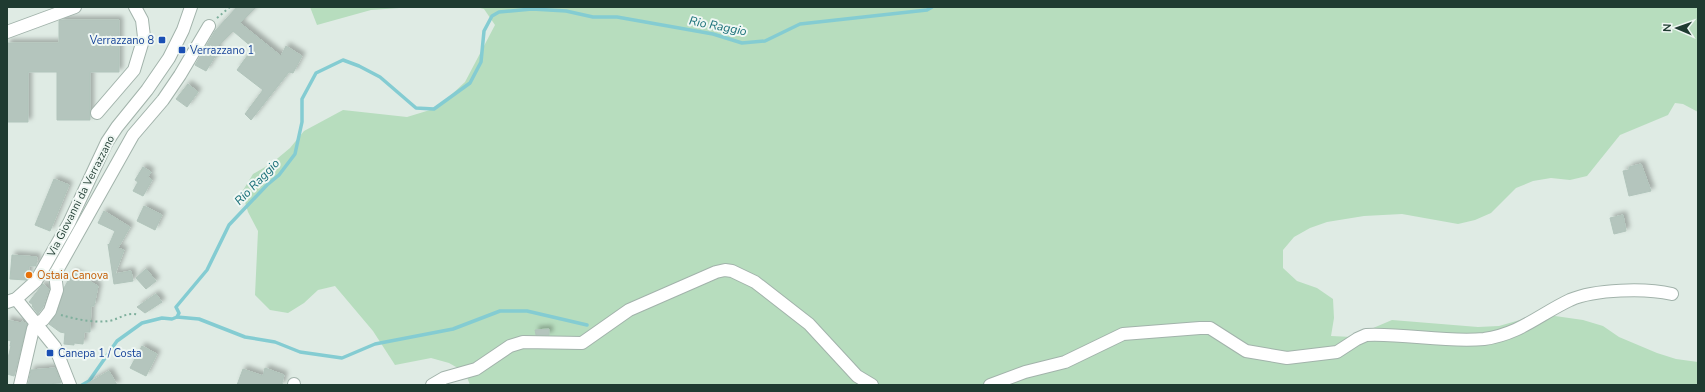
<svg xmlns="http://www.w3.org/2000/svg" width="1705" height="392" font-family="'Nunito Sans',sans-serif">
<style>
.green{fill:#b7ddbe}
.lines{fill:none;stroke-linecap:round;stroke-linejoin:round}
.stream{stroke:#84ccd2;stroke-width:3.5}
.building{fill:#b4c5bd;stroke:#b1c4bb;filter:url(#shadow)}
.minor-casing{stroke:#a2b3ab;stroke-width:14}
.path{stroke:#7eaf9c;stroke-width:2;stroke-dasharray:2 3;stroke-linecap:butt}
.minor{stroke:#fff;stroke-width:12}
.transit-dot{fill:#1a4fb4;stroke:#eff7f3;stroke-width:1.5}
.food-dot{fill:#e8710a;stroke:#eff7f3;stroke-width:1.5}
.labels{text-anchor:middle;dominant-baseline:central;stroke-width:4;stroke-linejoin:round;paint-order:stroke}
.transit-label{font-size:11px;fill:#164399;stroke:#eff7f3;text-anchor:start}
.street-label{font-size:11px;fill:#1f3b31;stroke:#eff7f3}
.food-label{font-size:11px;fill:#c56008;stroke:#eff7f3;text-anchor:start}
.water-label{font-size:12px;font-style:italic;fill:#186f78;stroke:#eff7f3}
</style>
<defs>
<filter id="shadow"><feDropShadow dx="3.5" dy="-3.5" stdDeviation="2" flood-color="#0004"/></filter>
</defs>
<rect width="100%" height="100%" fill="#dfebe4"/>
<g class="green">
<polygon points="310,7 414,7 371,10 317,25"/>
<polygon points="476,7 1698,7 1698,112 1683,104 1675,103 1668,115 1620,135 1587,176 1570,180 1551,178 1533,181 1516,188 1491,213 1475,220 1458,224 1402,214 1364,216 1327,222 1310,228 1294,237 1283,250 1283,268 1297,281 1317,288 1333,299 1334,318 1331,336 1352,337 1392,320 1478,327 1499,326 1541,314 1583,320 1603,326 1619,337 1657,353 1676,359 1698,362 1698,385 470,385 465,372 449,363 431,358 395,365 373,331 335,286 318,290 304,303 288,313 270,310 255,295 258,231 248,212 242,192 253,174 272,163 290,148 304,131 343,110 407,117 430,110 449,97 465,82 495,25 484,9"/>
</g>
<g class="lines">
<g class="stream">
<polyline points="177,317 199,319 245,337 275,342 300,352 342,358 375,344 453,329 500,311 527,311 587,325"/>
<polyline points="82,385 89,381 117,341 142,323 162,318 172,319 177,317 179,313 176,307 207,270 229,225 267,185 279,175 295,154 302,122 302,99 316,73 343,60 359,66 380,77 416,108 434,109 470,83 481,62 484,31 492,16 499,12 532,9 566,11 593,17 617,17 713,34 742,43 765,41 800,24 927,10 932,7"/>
</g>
</g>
<g class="building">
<polygon points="237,7 256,7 240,23 281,56 286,46 302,56 293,73 289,72 251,120 245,114 263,90 237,70 253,48 233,31 216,48 219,50 206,71 195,65 215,31"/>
<polygon points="60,20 119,20 119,72 90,72 90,120 57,120 57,72 28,72 28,122 7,122 7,43 59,43 59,21"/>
<polygon points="188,84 198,92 187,107 176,99"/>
<polygon points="1641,164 1651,191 1629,196 1623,171 1629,170 1629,167"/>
<polygon points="143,167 151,172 148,177 152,180 143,196 133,191 138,182 135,180"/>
<polygon points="54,179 69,185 50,231 35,225"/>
<polygon points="144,206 162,215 155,230 137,221"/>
<polygon points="104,211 130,227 118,248 124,250 115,274 131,271 133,281 114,284 108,244 109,245 115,231 98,223"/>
<polygon points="1623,215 1626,231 1614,234 1610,218"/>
<polygon points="12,255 37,257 36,266 29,266 28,278 26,280 10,279"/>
<polygon points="146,269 156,281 146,289 136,278"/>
<polygon points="73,272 98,286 94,306 91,306 90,332 84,332 83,344 74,343 74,345 64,344 65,333 60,332 49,324 57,313 64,288"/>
<polygon points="43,284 49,289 43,307 38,314 32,306 33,305 29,302"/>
<polygon points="156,294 162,302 145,313 137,307"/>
<polygon points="7,320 21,323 22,321 27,324 14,376 7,374 7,362 11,346 10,346 11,341 7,340"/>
<polygon points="549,329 549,335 536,335 535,330"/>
<polygon points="142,346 157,354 146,376 130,368"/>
<polygon points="55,368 61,383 28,385 31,370"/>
<polygon points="265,368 284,375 282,383 283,385 237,385 243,369 263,376"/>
<polygon points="109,371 117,385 85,385"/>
</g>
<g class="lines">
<defs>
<g id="minor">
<polyline points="7,32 75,7"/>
<polyline points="97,113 134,70 144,37 142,20 135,7"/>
<polyline points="16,299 55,347 70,385"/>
<polyline points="7,302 16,299 36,281 69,223 107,142 117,127 147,90 169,58 183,30 191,7"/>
<polyline points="20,385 33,329 36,323 43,320 50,311 57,290 55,274 133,135 163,100 180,75 209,26"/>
<polyline points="294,385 294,384"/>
<polyline points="432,385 444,378 476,369 510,346 523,342 582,343 629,310 716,272 725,270 732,271 755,282 809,324 857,376 872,385"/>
<path d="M990 385 1025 372 1065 362 1123 334 1200 328H1210L1246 351 1287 358 1337 352 1357 339 1366 335C1404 333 1447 343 1484 339 1520 334 1540 314 1570 300 1595 289 1646 288 1672 294"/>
</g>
</defs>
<use href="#minor" class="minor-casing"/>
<g class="path">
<polyline points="217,18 230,7"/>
<path d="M61 315C75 319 93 323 109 321 120 319 127 311 139 315"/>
</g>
<use href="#minor" class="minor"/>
</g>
<g class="transit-dot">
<rect x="158" y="36" width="8" height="8" rx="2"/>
<rect x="178" y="46" width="8" height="8" rx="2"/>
<rect x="46" y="349" width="8" height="8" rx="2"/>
</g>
<circle class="food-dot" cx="29" cy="275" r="4"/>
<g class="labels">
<g class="transit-label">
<text x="154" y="40" text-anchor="end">Verrazzano 8</text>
<text x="190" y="50">Verrazzano 1</text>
<text x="58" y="353">Canepa 1 / Costa</text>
</g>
<g class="street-label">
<text transform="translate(81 196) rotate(-63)">Via Giovanni da Verrazzano</text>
</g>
<g class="food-label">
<text x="37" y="275">Ostaia Canova</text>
</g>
<g class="water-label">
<text transform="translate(718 26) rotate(11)">Rio Raggio</text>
<text transform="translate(257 182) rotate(-46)">Rio Raggio</text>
</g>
</g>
<rect width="1705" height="392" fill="none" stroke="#1f3b31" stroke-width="16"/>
<g transform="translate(1677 28) rotate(272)" stroke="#eff7f3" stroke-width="3" paint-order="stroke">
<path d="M0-3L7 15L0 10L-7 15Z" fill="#1f3b31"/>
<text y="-6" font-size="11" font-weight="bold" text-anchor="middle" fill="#1f3b31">N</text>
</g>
</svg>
